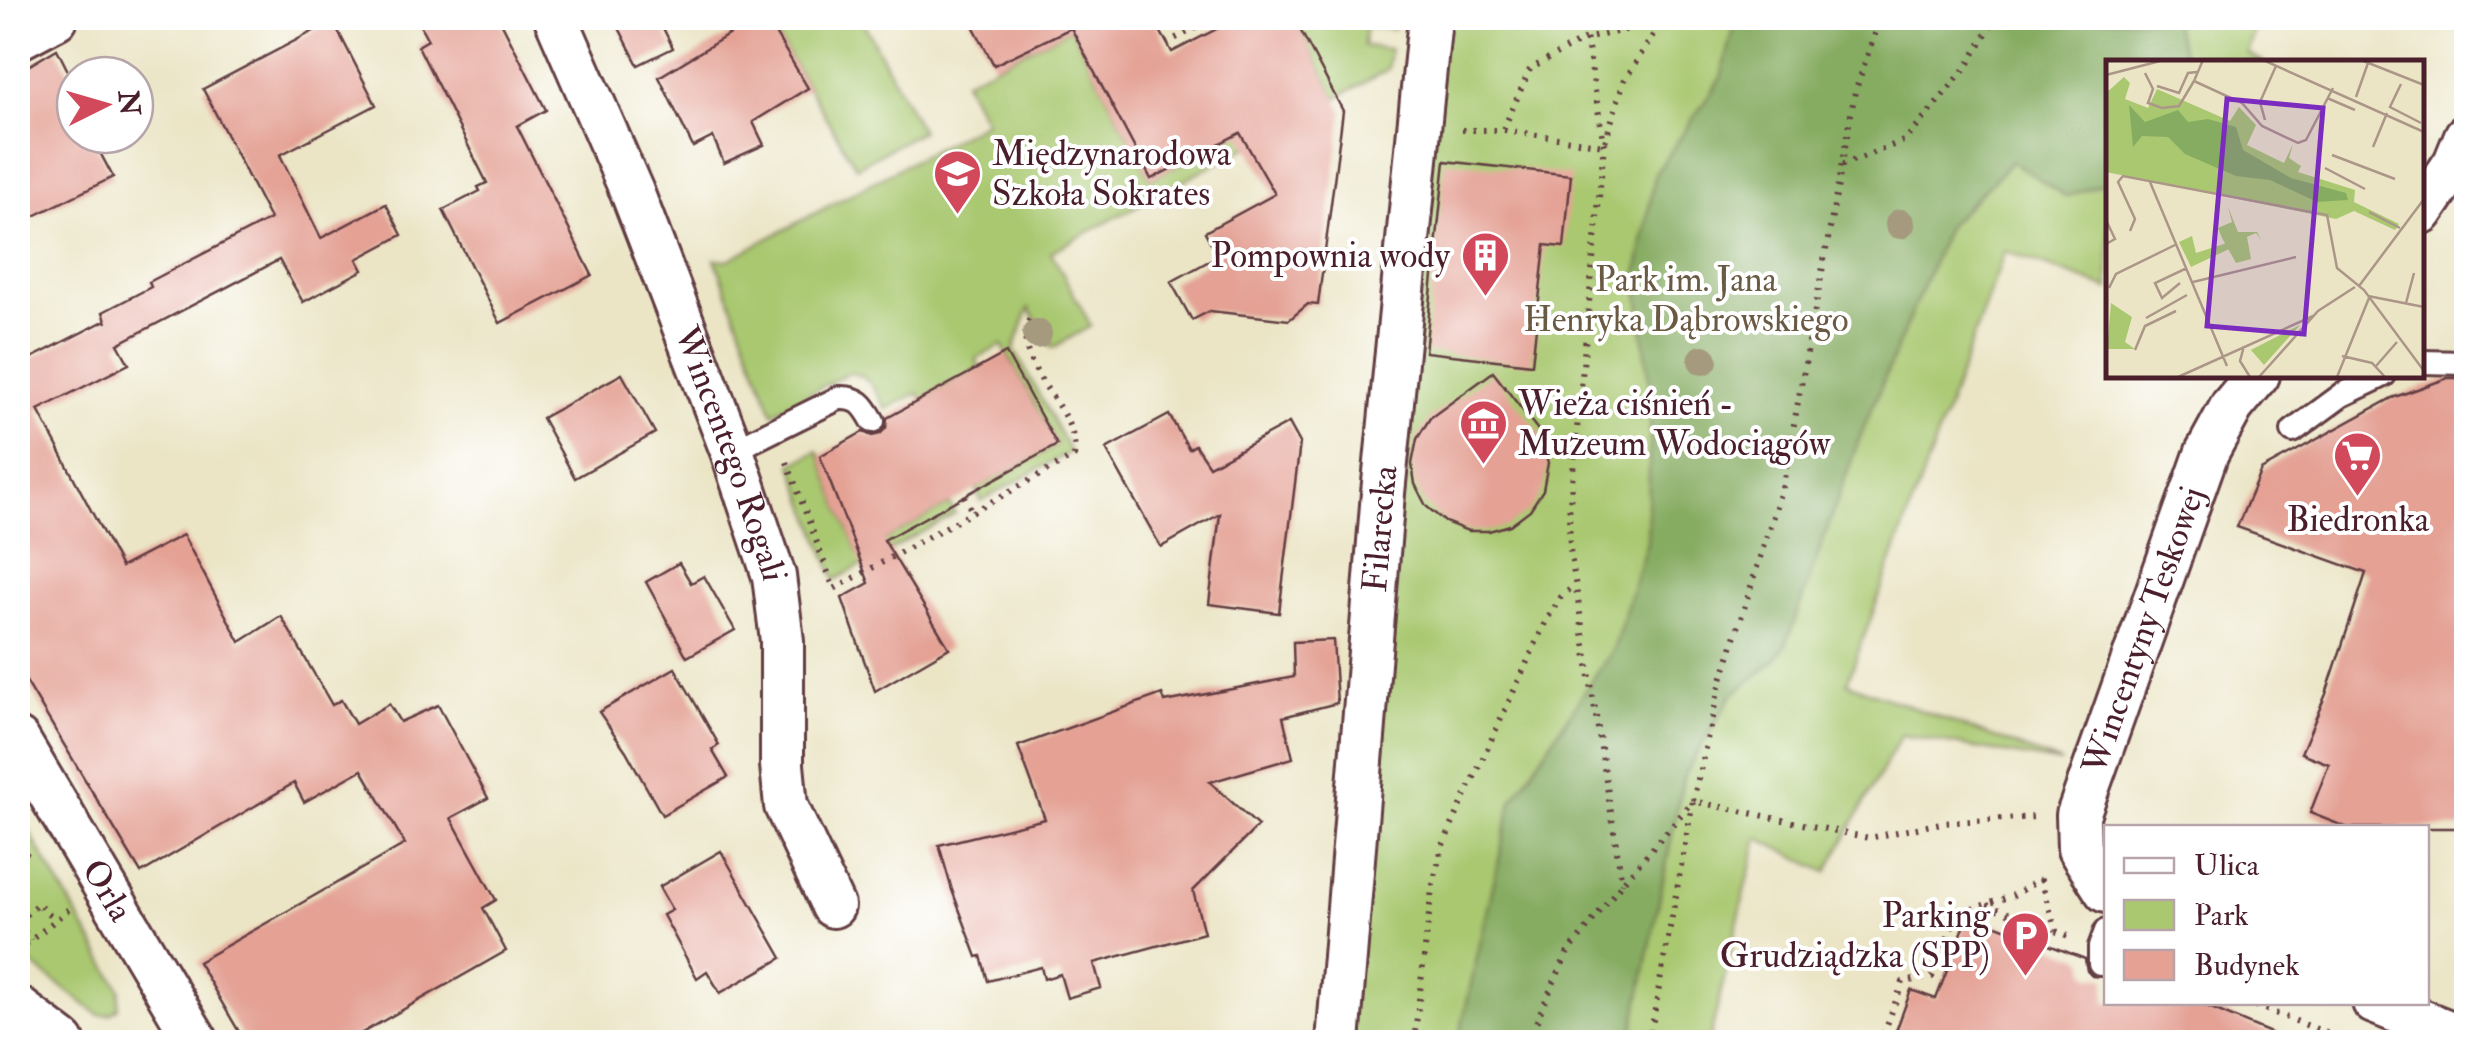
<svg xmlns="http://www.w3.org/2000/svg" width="2484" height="1060" font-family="'IM FELL Double Pica',serif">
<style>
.green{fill:#a9c870;stroke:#7a744e;stroke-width:2.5}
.forest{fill:#86ac62;stroke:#686646;stroke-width:2.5}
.building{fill:#e4a194}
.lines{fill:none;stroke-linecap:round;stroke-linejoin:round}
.service-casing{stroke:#623d42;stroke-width:28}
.minor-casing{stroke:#623d42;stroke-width:48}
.path{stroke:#623d42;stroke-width:6;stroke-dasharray:2.5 8;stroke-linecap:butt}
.service{stroke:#fff;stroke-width:22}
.minor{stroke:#fff;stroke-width:42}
.tree{fill:#a5997e}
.labels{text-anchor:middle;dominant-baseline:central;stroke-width:8;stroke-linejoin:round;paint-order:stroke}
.poi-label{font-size:35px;fill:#4a1f2b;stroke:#fff;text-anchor:start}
.park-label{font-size:35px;fill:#6b5a43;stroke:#fff}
.street-label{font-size:35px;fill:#4a1f2b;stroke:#fff}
.inset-road{fill:none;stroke:#ab9688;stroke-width:2.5}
.view{fill:#7b2cbf;fill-opacity:0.15;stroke:#7b2cbf;stroke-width:5}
.inset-edge{fill:none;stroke:#4a1f2b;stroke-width:5}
</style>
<rect width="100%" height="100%" fill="#fff"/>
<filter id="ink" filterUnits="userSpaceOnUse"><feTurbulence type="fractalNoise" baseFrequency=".01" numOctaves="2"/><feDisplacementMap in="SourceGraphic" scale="20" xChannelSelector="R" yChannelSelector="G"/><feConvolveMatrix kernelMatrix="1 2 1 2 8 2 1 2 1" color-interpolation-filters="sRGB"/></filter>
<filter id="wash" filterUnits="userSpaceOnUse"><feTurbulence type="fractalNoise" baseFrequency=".0048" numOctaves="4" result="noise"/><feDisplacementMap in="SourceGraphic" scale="40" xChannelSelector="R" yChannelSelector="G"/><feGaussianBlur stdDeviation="2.25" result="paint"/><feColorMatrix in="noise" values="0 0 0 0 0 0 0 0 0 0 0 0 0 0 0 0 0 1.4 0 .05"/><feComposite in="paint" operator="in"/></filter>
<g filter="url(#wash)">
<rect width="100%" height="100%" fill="#ebe5c6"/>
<g class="green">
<polygon points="766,18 861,18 921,131 856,167"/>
<polygon points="1294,18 1394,18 1393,29 1365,27 1364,46 1390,49 1388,69 1336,98"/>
<polygon points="1430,18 2259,18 2247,53 2264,62 2109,62 2109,289 2005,251 1847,683 2062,763 1901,735 1827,872 1758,838 1709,1042 1338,1042"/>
<path d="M1071 28 1151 179 1220 143 1212 125 1271 134 1051 252 1091 326 1052 348 1029 308 1014 349 1070 452 981 501 976 489 1057 445 1002 345 976 359 980 368 922 399 918 393 886 409C877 392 870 374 848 373L773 413 715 259 728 260 985 122 964 81Z"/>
<polygon points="818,451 858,554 950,504 955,514 835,580 792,464"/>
<polygon points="18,813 120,989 118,1008 110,1014 99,1015 18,954"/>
</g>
<polygon class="forest" points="1737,18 2172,18 2187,62 2109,62 2109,181 2066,197 2012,161 1948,225 1858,442 1786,645 1772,663 1732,695 1684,775 1631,1042 1458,1042 1512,801 1614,647 1647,542 1651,398 1637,276 1655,174 1721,78"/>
<g id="blocks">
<g class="building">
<polygon points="416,18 499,18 546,110 517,126 592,275 500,323 443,210 480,191 478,187 487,183 418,46 428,40"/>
<polygon points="614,18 658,18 673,48 638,65"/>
<polygon points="756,18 766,18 808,88 753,122 764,145 724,163 713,137 693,147 659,77"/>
<polygon points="969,18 1153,18 1172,52 1238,18 1294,18 1343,111 1318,305 1308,304 1289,320 1210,311 1192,320 1171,282 1218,256 1205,232 1275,194 1240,133 1151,179 1071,28 994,65"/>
<polygon points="333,21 376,105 280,155 321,238 386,204 402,235 357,259 363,270 303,302 279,260 118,344 129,364 38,410 121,567 183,535 240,642 281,616 332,705 341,700 355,724 389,704 400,722 438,705 488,798 451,818 496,900 483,908 506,951 346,1042 245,1042 198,962 405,844 362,770 304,802 294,783 141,873 18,668 18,365 106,320 107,323 103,312 151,287 149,282 270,219 203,89"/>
<polygon points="57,49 75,85 75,135 100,135 103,140 96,145 113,177 18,224 18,72"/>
<polygon points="1445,161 1571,175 1564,247 1545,245 1532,364 1425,352"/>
<polygon points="1006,353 1057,445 884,540 949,648 875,691 842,598 869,583 820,456 863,432 872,436 880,434 886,428 887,418"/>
<polygon points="1493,372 1541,434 1548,463 1543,490 1530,510 1510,525 1489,531 1468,531 1445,522 1426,506 1415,484 1412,464 1417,439 1430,418"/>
<polygon points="622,374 655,433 575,478 542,418"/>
<polygon points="2448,378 2466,378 2466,828 2348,828 2310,813 2329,764 2301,753 2326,694 2366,573 2237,527 2261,470 2392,398"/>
<polygon points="1169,415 1189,449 1195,445 1209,466 1289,423 1300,443 1279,613 1209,604 1220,514 1161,547 1106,449"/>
<polygon points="679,563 691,583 704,576 735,630 687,657 646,582"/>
<polygon points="1333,640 1337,703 1283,717 1293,758 1210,782 1258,826 1193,891 1204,933 1094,963 1101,988 1067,998 1060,974 1044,979 1041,967 988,981 981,956 977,957 952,890 939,845 1045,819 1018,746 1162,694 1165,702 1294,677 1293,642"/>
<polygon points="675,668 719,745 712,750 728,777 662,815 626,751 599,712"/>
<polygon points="721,851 782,958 720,993 707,971 697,978 663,915 672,910 659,887"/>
<polygon points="1969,914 2085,959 2087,971 2092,976 2106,977 2106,1002 2197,1002 2292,1042 1892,1042 1911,990 1936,999"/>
</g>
</g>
</g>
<g filter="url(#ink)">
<use href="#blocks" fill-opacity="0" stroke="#623d42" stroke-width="2.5"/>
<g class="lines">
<defs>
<g id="service">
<polyline points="2422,362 2466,363"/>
<polyline points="2293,431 2342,395 2384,375"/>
<path d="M732 451 839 398C859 397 864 405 873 421"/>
<polyline points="2100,964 2100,947 2106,931"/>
</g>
<g id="minor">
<path id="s1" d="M556 18 632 192 732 451 774 576 782 641V765L786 806 833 906"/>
<polyline points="18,38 56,18"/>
<polyline points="2422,212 2455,163 2466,136"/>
<path id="s2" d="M18 740 197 1042"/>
<path id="s3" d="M2106 891 2079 849 2078 815 2207 452 2232 406 2258 375"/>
<polyline points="2374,1002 2466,1039"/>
<polyline points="18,1008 63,1042"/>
<path id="s4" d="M1338 1042 1383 493 1430 18"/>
</g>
</defs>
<use href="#service" class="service-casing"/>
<use href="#minor" class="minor-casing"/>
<g class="path">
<polyline points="1583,18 1604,145 1569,514 1570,549 1622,883"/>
<polyline points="1166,43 1216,18"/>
<polyline points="1462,130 1503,130 1530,69 1585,39 1661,22"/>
<polyline points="1504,130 1604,145 1624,81 1664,18"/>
<polyline points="1842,165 1906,140 1967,67 1995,18"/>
<path d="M787 462 834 589 1074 456C1082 407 1001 363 1033 313"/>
<polyline points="964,496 972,512"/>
<polyline points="18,860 32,848"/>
<polyline points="2041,879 2056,931"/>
<polyline points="1987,905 2068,936"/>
<polyline points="18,922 38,903 55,921"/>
<polyline points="18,923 31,940"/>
<polyline points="18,951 70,908"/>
<polyline points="2246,1002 2348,1041"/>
<polyline points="1414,1042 1432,889 1442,847 1546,621 1561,597 1575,585"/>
<polyline points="1531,1042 1538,1017 1567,954 1622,883 1693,801 1718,692 1783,484 1855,92 1880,18"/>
<polyline points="1649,1042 1693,801 1869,838 1941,823 2035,817"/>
<polyline points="1886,1042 1882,1038 1903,982 1932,977 1957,914 2014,895 2041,879 2040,876"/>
</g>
<use href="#service" class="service"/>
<use href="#minor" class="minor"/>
</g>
<g class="tree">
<circle cx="1900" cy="224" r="15"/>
<circle cx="1037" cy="334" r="15"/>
<circle cx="1703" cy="360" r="15"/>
</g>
</g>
<defs>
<symbol id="school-pin" viewBox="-11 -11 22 30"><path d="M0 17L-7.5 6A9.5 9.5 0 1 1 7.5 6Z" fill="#d1495b" stroke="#fff"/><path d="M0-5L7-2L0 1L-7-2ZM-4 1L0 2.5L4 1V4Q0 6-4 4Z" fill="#fff"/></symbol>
<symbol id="building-pin" viewBox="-11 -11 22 30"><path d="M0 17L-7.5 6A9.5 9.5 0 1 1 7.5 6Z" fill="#d1495b" stroke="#fff"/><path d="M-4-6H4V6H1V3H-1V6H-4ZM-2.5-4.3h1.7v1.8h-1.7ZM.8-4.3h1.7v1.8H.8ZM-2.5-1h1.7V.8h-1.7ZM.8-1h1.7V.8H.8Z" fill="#fff"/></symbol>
<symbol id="museum-pin" viewBox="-11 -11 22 30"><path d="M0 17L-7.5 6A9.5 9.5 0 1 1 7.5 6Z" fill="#d1495b" stroke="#fff"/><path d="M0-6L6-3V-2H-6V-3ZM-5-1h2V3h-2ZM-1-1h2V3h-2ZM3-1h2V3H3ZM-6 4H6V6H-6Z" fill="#fff"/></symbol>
<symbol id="supermarket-pin" viewBox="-11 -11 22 30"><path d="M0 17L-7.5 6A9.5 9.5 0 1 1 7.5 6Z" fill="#d1495b" stroke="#fff"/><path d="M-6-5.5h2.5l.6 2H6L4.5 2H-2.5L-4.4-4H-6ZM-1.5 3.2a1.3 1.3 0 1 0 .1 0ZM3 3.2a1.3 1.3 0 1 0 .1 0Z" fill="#fff"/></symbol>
<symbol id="parking-pin" viewBox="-11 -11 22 30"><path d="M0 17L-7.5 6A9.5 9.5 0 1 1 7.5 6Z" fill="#d1495b" stroke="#fff"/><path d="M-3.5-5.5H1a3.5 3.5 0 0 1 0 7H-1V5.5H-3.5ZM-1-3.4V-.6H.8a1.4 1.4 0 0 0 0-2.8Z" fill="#fff"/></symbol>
</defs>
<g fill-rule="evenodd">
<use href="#school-pin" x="930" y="146" width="55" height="75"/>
<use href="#building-pin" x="1458" y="228" width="55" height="75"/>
<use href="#museum-pin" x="1456" y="396" width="55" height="75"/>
<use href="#supermarket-pin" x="2330" y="428" width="55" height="75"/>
<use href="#parking-pin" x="1998" y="908" width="55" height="75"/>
</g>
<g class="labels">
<g class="poi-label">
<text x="992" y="154">Międzynarodowa<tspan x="992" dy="40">Szkoła Sokrates</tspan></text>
<text x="1450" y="256" text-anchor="end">Pompownia wody</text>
<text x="1518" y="404">Wieża ciśnień -<tspan x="1518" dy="40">Muzeum Wodociągów</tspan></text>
<text x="2358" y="520" text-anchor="middle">Biedronka</text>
<text x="1990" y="916" text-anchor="end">Parking<tspan x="1990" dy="40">Grudziądzka (SPP)</tspan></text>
</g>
<g class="park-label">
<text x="1686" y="280">Park im. Jana<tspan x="1686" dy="40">Henryka Dąbrowskiego</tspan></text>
</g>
<g class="street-label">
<text stroke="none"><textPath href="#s1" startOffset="470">Wincentego Rogali</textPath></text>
<text stroke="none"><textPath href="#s4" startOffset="515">Filarecka</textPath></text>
<text stroke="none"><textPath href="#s3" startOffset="280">Wincentyny Teskowej</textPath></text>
<text stroke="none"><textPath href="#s2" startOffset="175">Orla</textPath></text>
</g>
</g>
<g transform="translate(2106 60)">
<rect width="318" height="318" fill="#ebe5c6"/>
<path d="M18 17 24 23 19 39 42 48 51 29 124 61 133 47 150 65 141 85 178 103 187 84 183 98 195 106 192 112 249 130 248 142 293 164 289 170 248 151 230 159 0 112V33ZM122 147 132 172H151L155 180 150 173 141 177 145 199 130 203 116 178 112 168 126 162ZM86 176 90 193 121 183 123 189 85 207 73 182ZM5 243 26 257 19 282 29 289H1ZM194 265 158 305 145 290 137 294Z" fill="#a9c870"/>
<path d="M23 45 39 62 72 50 82 62 102 59 130 67 137 90 185 118 240 133 242 140 211 142 164 120 130 116 79 94 62 77 36 76 27 87Z" fill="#86ac62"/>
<path class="inset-road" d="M97 0 88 21 136 43 156 66 192 83 200 80 227 28M157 0 318 72M255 0 318 25M39 13 47 29 42 43 56 48 73 46 88 21M0 15 58 0M295 24 284 47 315 63M51 26 73 33 82 13 91 12M250 37 262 3M221 38 249 50M159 60 154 42 170 6M267 87 281 53M226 95 289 119M219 108 259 129M44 122 121 306M263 152 294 168M0 160 9 179 0 184M24 171 29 159 12 122 17 116 221 155 231 208 258 230 318 311M87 222 190 197M74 223 56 238 49 223 81 208M253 226 318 139M3 228 10 214 71 184M262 236 318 247M300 243 308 213M40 258 81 235M138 286 134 301 144 317M29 290 39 266 70 251M236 296 266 303 279 317M270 306 291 282M72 317 207 256M153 317 212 251 249 227M231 317 263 238"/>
<path class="view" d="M121 39 217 48 198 274 101 266Z"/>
<rect width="318" height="318" class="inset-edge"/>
</g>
<rect width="2484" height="1060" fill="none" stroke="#fff" stroke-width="60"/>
<rect x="2104" y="825" width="325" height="180" fill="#ffffff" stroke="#b7a5aa" stroke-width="2.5"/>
<rect x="2124" y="858" width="50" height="15" fill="#ffffff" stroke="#b7a5aa" stroke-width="2.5"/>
<text x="2194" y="875" font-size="30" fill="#4a1f2b">Ulica</text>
<rect x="2124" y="900" width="50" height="30" fill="#a9c870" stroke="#b7a5aa" stroke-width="2.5"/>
<text x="2194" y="925" font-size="30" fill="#4a1f2b">Park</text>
<rect x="2124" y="950" width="50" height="30" fill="#e4a194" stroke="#b7a5aa" stroke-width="2.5"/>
<text x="2194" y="975" font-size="30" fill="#4a1f2b">Budynek</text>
<g transform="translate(105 105) rotate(85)"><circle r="48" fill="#ffffff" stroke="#b7a5aa" stroke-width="2.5"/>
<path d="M0-8L18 38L0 25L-18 38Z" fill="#d1495b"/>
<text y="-15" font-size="28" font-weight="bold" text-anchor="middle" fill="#4a1f2b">N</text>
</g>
</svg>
